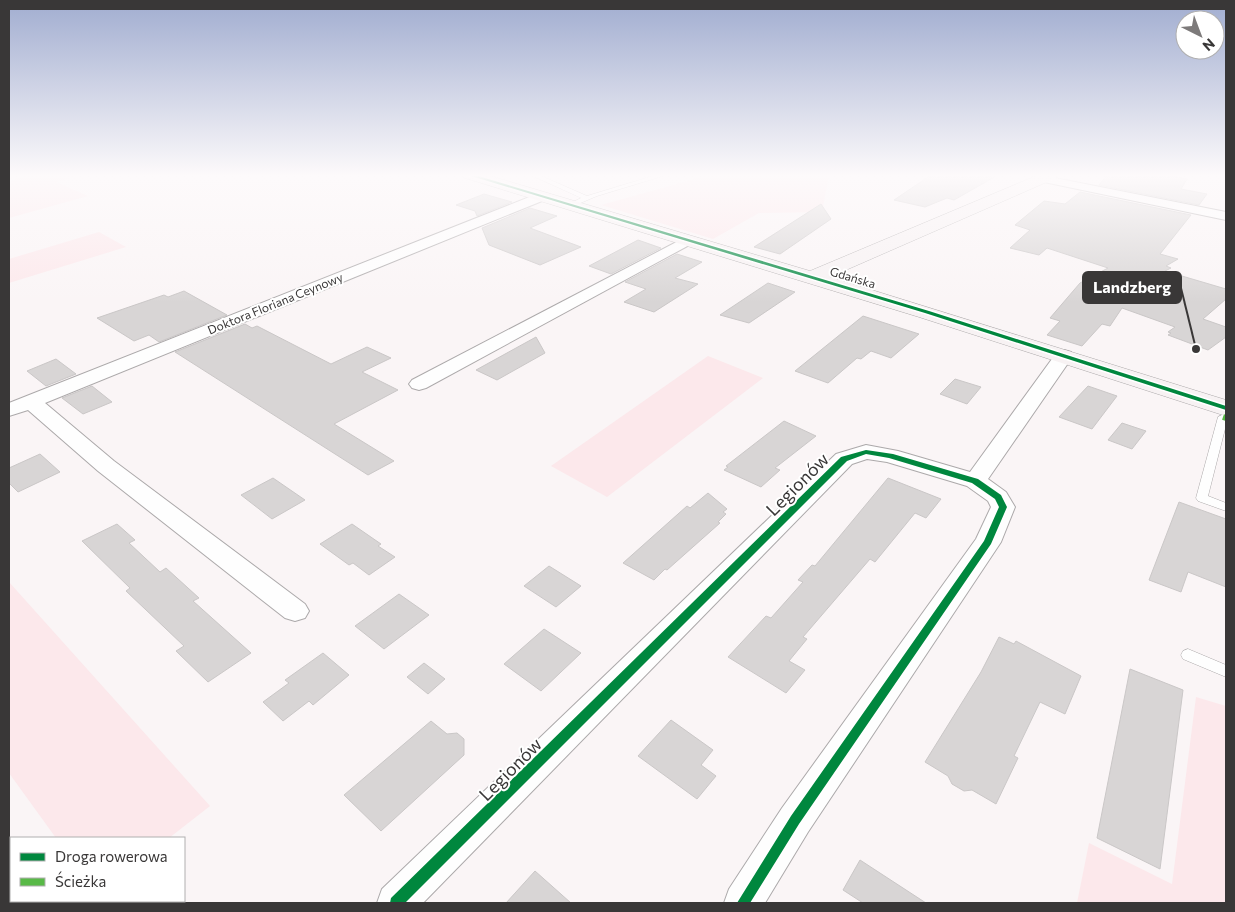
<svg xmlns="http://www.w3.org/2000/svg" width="1235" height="912" font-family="Commissioner,sans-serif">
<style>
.green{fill:#fce8eb}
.building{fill:#d8d5d5;stroke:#cac7c7}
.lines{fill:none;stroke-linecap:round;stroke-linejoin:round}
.lane-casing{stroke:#aca9aa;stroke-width:1}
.street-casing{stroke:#aca9aa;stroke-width:2}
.secondary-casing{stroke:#aca9aa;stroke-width:1}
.lane{fill:#fefefe;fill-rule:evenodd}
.street{fill:#fefefe;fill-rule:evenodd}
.secondary{fill:#f7f2f3;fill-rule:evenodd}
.quiet{stroke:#58b947;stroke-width:6;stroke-dasharray:12 6;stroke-linecap:butt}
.cycleway-casing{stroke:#fff;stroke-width:3}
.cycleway{fill:#00873e;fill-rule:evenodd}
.labels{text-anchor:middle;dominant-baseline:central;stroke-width:4;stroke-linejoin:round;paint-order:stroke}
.far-street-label{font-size:12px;fill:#393737;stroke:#fff}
.near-street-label{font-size:18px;fill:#393737;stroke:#fff}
.leader{fill:none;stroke:#393737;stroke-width:2}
.callout-dot{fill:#393737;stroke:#fff;stroke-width:2}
.callout{fill:#393737;stroke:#393737;stroke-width:2}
.callout-label{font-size:16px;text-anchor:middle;font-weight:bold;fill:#fff}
</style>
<rect width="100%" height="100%" fill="#faf5f6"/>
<g class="green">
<polygon points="25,175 80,175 56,182 88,196 9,218 9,182"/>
<polygon points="709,175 829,175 822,212 759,213 713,239 601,205"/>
<polygon points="99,232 126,247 9,283 9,259"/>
<polygon points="708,356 763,378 607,497 551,466"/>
<polygon points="9,582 210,806 169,838 56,838 9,773"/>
<polygon points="1196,697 1226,706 1226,903 1077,903 1089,843 1172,884"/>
</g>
<g class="building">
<polygon points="931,175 998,175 954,200 947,198 925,207 894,200"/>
<polygon points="1107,175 1167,175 1187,179 1181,189 1207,194 1199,205 1099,185"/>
<polygon points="1080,192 1191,215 1160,254 1178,259 1166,266 1171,268 1165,271 1226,289 1226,299 1203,319 1226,327 1226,337 1208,350 1168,335 1171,333 1168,332 1175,327 1122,308 1110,326 1102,324 1082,346 1047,335 1060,321 1050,318 1080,283 1108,268 1047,248 1039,255 1010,248 1030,230 1015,225 1044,201 1065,204"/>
<polygon points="484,194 512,202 477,216 475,211 456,205"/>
<polygon points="821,204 831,219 780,254 754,247"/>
<polygon points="530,208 557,216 530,228 581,247 540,265 489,245 482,228"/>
<polygon points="638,240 661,248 611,274 589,266"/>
<polygon points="677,254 702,262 675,278 698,284 654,312 624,302 646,289 625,282"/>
<polygon points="768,283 795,292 749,323 720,315"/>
<polygon points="184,291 227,315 159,342 149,335 134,341 97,318 164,295 168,297"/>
<polygon points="863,316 919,334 891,358 871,351 861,359 857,358 828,383 795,371"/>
<polygon points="245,324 252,328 257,326 331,364 367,347 391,358 362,372 398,390 334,424 394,461 368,475 175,352"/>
<polygon points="536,337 545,353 497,380 476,370"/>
<polygon points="56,359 76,374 46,386 27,371"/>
<polygon points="955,379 981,387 967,404 940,394"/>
<polygon points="92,386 112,402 83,414 62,398"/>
<polygon points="1088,386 1117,396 1092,429 1059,417"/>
<polygon points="784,421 816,436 775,468 780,470 761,487 724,470 728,467 726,466"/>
<polygon points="1122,423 1146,431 1132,449 1108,440"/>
<polygon points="40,454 60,472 18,492 9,483 9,468"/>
<polygon points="273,478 305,500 272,519 241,495"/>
<polygon points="888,478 941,499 926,518 915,513 875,562 870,559 803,637 807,639 789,661 805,670 786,693 728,657 766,616 771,618 803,582 798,580 812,565 815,566"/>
<polygon points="708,493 727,509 723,512 726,514 718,522 720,523 667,570 665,569 654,580 623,563 687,506 690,508"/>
<polygon points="1179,502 1226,519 1226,587 1188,572 1181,592 1149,580"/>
<polygon points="117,524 135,540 129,543 160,572 166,568 199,598 193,601 251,653 208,682 176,651 184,646 126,591 130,588 82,541"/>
<polygon points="352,524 381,544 378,546 395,557 369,575 353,563 349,565 320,544"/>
<polygon points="549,566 581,586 556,607 524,586"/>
<polygon points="399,594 429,615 384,649 355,626"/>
<polygon points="544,629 581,653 541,691 504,664"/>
<polygon points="999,637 1014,644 1016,641 1081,676 1065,714 1040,702 1014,756 1018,758 996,804 972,790 964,791 952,784 948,776 925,762 981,672"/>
<polygon points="323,653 349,675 313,705 309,701 283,721 263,702 289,683 285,680"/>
<polygon points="424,663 445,679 428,694 407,677"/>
<polygon points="1130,669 1183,690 1160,869 1097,838"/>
<polygon points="671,720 713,750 701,765 716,776 697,799 638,756"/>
<polygon points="431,721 447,734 457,733 464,739 464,755 381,831 344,795"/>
<polygon points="860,860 926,903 863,903 843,890"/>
<polygon points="535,871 571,903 506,903"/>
</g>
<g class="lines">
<defs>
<g id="lane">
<polygon points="531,175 539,175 587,196 656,175 666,175 597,196 571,207 569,206 569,204 581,198"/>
<polygon points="1226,413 1226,425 1208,496 1226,503 1226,511 1198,501 1196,498 1218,417"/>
<polygon points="1188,649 1226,665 1226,677 1183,659 1181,655 1183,651"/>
</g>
<g id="street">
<polygon points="1040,175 1226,212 1226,220 1044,182 1038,178"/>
<polygon points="542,192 549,196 547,199 45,403 114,461 305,604 309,611 305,618 295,621 285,618 98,471 28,410 9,416 9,403"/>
<polygon points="688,236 695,240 693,243 426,388 419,390 412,388 409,384 412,380"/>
<polygon points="1064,350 1071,352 1073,356 988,479 1006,492 1015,507 1001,542 808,832 765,903 724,903 729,889 782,808 976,539 991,507 988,501 967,486 887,462 867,459 852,464 423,903 377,903 382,889 836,454 866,445 898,451 970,472 1057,352"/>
</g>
<polygon id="secondary" points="462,175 487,175 810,271 1038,175 1059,175 1056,178 830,277 1226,400 1226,416 919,317 465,178"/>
</defs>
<use href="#lane" class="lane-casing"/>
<use href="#street" class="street-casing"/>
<use href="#secondary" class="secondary-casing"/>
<use href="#lane" class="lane"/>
<use href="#street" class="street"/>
<use href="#secondary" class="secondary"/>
<polyline class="quiet" points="1223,417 1226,418"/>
<defs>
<g id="cycleway">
<polygon points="468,175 475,175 929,311 1226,406 1226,410 925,313"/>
<polygon points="866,450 893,454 978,479 1001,495 1007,507 991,544 799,824 750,903 737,903 791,816 984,541 999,507 995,499 972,483 889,458 866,454 847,461 405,903 390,903 391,898 841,457"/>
</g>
</defs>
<use href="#cycleway" class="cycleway-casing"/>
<use href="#cycleway" class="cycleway"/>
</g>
<linearGradient id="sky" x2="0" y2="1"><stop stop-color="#a1add0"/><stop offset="0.58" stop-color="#fdfafb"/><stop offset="1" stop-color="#fdfafb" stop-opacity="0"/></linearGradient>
<rect width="1235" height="303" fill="url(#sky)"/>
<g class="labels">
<g class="far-street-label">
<text transform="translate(853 277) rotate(17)">Gdańska</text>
<text transform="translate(275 303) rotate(-22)">Doktora Floriana Ceynowy</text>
</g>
<g class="near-street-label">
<text transform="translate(797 484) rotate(-45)">Legionów</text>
<text transform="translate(510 769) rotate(-45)">Legionów</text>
</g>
</g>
<path class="leader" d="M1196 349L1181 288"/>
<circle class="callout-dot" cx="1196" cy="349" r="5"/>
<rect class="callout" x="1083" y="272" width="98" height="31" rx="5"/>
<g class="callout-label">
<text x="1132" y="293">Landzberg</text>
</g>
<rect width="1235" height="912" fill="none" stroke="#393737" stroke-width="20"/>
<rect x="10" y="837" width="175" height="65" fill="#ffffff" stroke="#b0afaf"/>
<rect x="20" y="853" width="25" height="8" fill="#00873e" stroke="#b0afaf"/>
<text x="55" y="862" font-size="15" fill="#393737">Droga rowerowa</text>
<rect x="20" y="878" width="25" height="8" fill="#58b947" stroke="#b0afaf"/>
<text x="55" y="887" font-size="15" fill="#393737">Ścieżka</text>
<g transform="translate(1200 35) rotate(138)"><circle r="24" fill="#ffffff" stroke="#b0afaf"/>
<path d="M0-4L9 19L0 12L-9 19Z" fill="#7d7a7a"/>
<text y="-8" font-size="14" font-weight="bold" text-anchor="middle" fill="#393737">N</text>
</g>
</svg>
